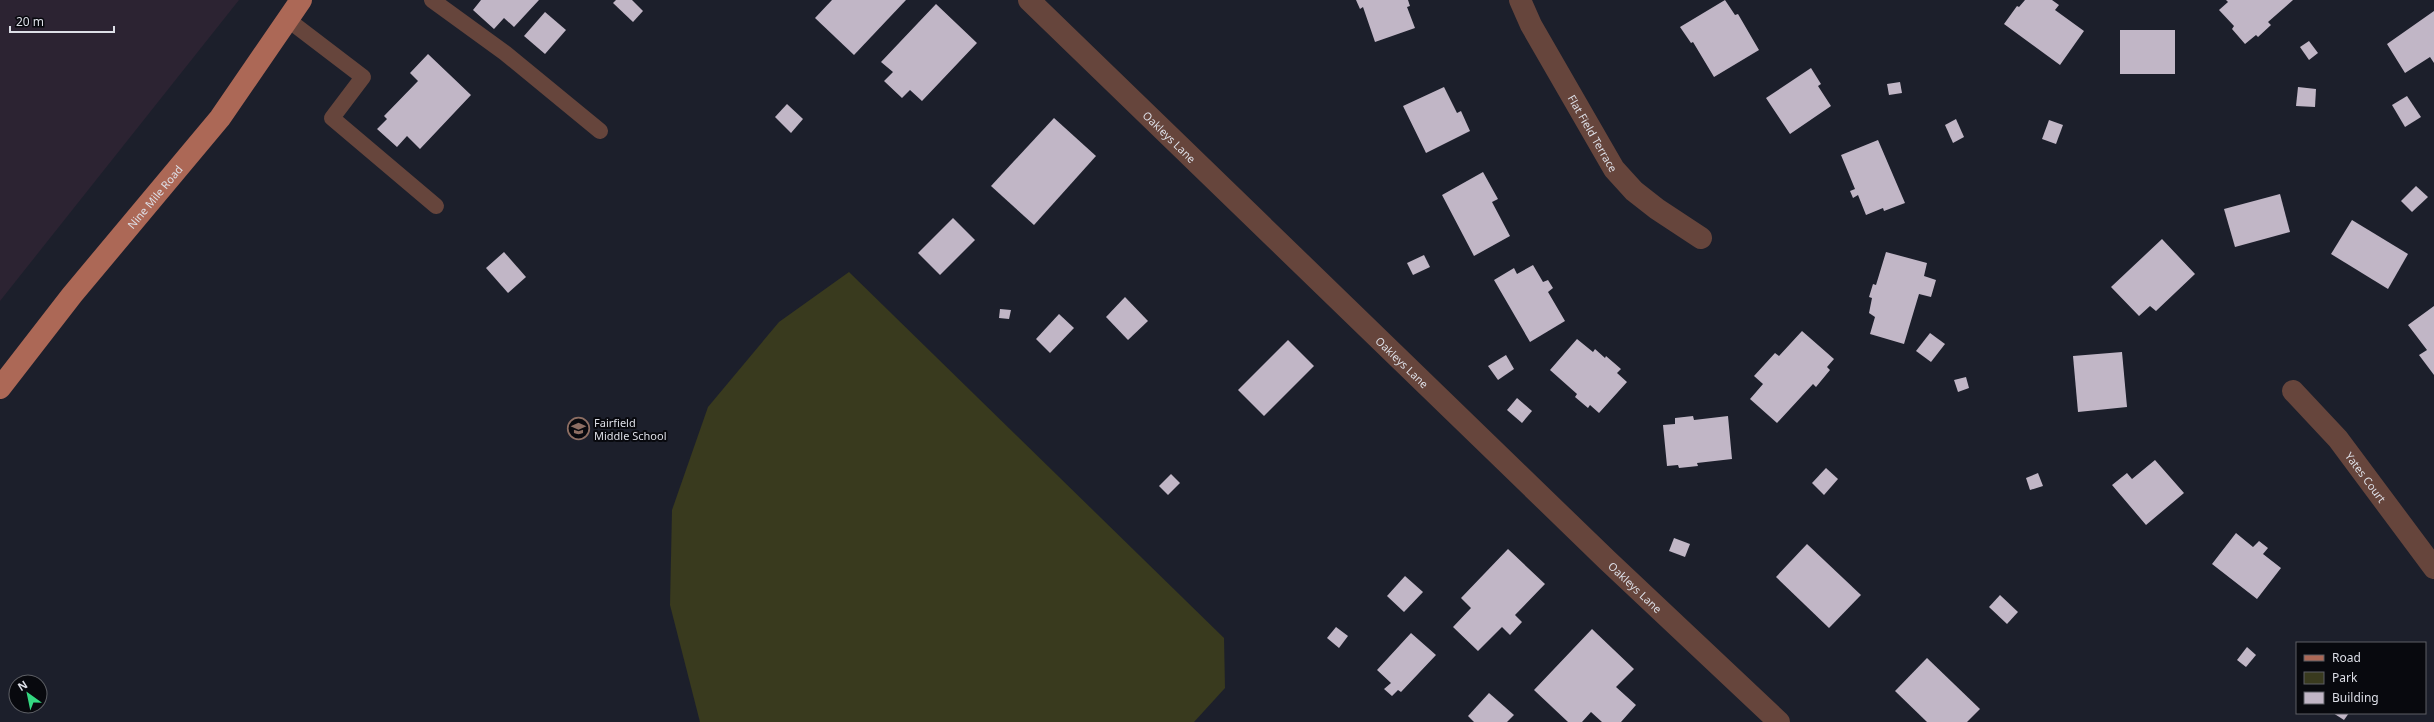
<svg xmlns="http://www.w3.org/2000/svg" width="2434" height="722" font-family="'Noto Sans',sans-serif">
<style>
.commercial{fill:#2c2332}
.green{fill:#393a1e}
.building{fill:#c1b6c6}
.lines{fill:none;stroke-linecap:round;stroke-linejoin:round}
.lane{stroke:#66453c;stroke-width:16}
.street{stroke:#66453c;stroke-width:22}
.primary{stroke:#ac6856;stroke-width:22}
.labels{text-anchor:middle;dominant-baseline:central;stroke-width:4;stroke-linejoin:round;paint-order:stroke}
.street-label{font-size:11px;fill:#dddfe7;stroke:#08090e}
.poi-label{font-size:11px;fill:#dddfe7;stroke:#08090e;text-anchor:start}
</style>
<rect width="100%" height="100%" fill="#1c1f2b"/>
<polygon class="commercial" points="0,0 239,0 0,301"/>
<polygon class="green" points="849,272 1224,638 1225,688 1194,722 700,722 670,605 672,510 708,407 779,322"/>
<g class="building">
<polygon points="481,0 539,0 514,27 504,18 494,29 473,10"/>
<polygon points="616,0 632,0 643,11 633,22 613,3"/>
<polygon points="832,0 906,0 854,55 815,18"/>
<polygon points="1356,0 1408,0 1410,6 1407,7 1415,28 1375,42 1363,7 1360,9"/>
<polygon points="1725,0 1735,15 1738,14 1759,50 1714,77 1693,42 1691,43 1680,27"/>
<polygon points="2025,0 2052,0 2059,5 2055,10 2084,31 2060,65 2004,24 2017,6 2019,7"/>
<polygon points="2226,0 2293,0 2268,22 2271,25 2258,37 2256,35 2245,44 2232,29 2234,26 2219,10 2228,2"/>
<polygon points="936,4 977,43 922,101 910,90 902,98 884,81 893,72 881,62"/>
<polygon points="2434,11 2434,63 2430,57 2405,73 2387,44"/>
<polygon points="545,12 566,30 545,54 524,36"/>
<rect x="2120" y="30" width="55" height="44"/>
<polygon points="2309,41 2318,53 2309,60 2300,47"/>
<polygon points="428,54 471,95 420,149 407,136 397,147 377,129 387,119 384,116 418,81 410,73"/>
<polygon points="1811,68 1821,84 1818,86 1831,106 1790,134 1766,98"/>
<polygon points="1900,82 1902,93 1889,95 1887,84"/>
<polygon points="1444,87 1457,113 1461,111 1470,131 1426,153 1403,106"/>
<polygon points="2298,87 2316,89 2315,107 2296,106"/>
<polygon points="2407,96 2421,117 2405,127 2392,105"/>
<polygon points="787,104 803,119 791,133 775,117"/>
<polygon points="1054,118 1096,156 1034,225 991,186"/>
<polygon points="1956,119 1964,137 1953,143 1945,125"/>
<polygon points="2049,120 2063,125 2056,144 2042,139"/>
<polygon points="1878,140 1905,203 1884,211 1883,208 1866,215 1858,195 1853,198 1850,191 1855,189 1841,155"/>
<polygon points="1483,172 1498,199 1492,202 1510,236 1474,256 1442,195"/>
<polygon points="2416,186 2428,197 2412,212 2401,201"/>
<polygon points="2280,194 2290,232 2235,247 2224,209"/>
<polygon points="953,218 975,240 940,275 918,253"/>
<polygon points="2352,220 2408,254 2388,289 2331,254"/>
<polygon points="2162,239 2195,274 2156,311 2150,306 2139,316 2111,287"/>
<polygon points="504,252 526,277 508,293 486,268"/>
<polygon points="1886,252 1927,263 1924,276 1936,280 1931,297 1919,294 1904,344 1870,334 1875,317 1869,313 1872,298 1869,297 1873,284 1876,285"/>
<polygon points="1424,255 1430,267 1413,275 1407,263"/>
<polygon points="1533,265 1543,282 1548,280 1553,288 1548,292 1565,321 1530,342 1494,280 1514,268 1517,274"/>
<polygon points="1125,297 1148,321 1128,340 1106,317"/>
<polygon points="2434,306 2434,375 2419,355 2427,350 2408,325"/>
<polygon points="1000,309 1011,310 1009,319 999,318"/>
<polygon points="1059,314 1074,328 1050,353 1036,339"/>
<polygon points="1802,331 1834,359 1827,367 1830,370 1816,387 1813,384 1777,423 1750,399 1763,384 1754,376 1775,353 1779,356"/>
<polygon points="1930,333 1945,344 1931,362 1916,351"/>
<polygon points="1577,339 1593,352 1595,349 1605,358 1606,356 1621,369 1617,373 1627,382 1599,413 1590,405 1588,408 1575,397 1577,394 1550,370"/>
<polygon points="1288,340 1314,366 1264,416 1238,390"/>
<polygon points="2122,352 2127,407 2078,412 2073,356"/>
<polygon points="1506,355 1514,369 1498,380 1488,366"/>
<polygon points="1966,377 1969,388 1958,392 1954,380"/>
<polygon points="1517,398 1532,411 1522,423 1507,410"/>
<polygon points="1693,416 1694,420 1728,416 1732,459 1697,463 1698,466 1679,468 1678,465 1667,466 1663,425 1675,424 1675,418"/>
<polygon points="2155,460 2184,493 2146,525 2112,485 2127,473 2132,479"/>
<polygon points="1826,468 1838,479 1824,495 1812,483"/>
<polygon points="2038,473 2043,486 2030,490 2026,478"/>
<polygon points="1171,474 1180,483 1168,495 1159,486"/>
<polygon points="2236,533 2253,547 2259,541 2268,548 2263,554 2281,568 2257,599 2212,564"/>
<polygon points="1674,538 1690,544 1685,557 1669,551"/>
<polygon points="1807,544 1861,595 1829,628 1776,577"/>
<polygon points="1508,549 1545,584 1515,615 1522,622 1510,635 1502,627 1478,651 1453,627 1471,608 1461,598"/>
<polygon points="1405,576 1423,592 1404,612 1387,596"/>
<polygon points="2000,595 2018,612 2007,624 1989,607"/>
<polygon points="1336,627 1348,636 1339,648 1327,638"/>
<polygon points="1592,629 1634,669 1616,687 1636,705 1621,722 1602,722 1591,712 1582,722 1568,722 1534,690"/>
<polygon points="1411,633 1436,655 1401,692 1398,690 1392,696 1384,689 1391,683 1377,670"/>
<polygon points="2247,647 2256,655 2246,667 2237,660"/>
<polygon points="1927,658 1980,709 1967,722 1927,722 1895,691"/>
<polygon points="1489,693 1514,715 1507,722 1474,722 1468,716"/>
<polygon points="2333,713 2349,713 2344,720"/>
</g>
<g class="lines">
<g class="lane">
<polyline points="432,0 505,53 600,131"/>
<polyline points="287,19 363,77 332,118 436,206"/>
</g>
<g class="street">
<path id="s1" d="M1029 0 1607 560 1779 722"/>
<path id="s2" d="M1520 0 1531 25 1614 169 1634 191 1657 209 1701 238"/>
<path id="s3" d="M2293 391 2338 439 2434 568"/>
</g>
<path class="primary" id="s4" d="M0 388 72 295 220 118 301 0"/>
</g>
<defs>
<symbol id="school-ring" viewBox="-11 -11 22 22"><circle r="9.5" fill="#08090e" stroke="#8d6e63" stroke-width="1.5"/><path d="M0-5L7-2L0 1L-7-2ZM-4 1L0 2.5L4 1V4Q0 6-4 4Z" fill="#8d6e63"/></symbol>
</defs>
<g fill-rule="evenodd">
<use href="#school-ring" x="566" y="416" width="25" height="25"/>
</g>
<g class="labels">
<g class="street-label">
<text stroke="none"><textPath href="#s2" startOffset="152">Flat Field Terrace</textPath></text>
<text stroke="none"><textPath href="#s1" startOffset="196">Oakleys Lane</textPath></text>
<text stroke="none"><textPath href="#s4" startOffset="246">Nine Mile Road</textPath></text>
<text stroke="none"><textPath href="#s1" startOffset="520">Oakleys Lane</textPath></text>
<text stroke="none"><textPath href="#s3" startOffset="113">Yates Court</textPath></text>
<text stroke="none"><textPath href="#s1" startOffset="844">Oakleys Lane</textPath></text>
</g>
<g class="poi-label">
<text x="594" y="422">Fairfield<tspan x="594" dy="13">Middle School</tspan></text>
</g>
</g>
<rect x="2296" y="642" width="130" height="72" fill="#08090e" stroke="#5d5f65"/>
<rect x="2304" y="655" width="20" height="6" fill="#ac6856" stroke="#5d5f65"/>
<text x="2332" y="662" font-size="12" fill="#dddfe7">Road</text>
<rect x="2304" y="672" width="20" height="12" fill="#393a1e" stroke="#5d5f65"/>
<text x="2332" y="682" font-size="12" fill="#dddfe7">Park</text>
<rect x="2304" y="692" width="20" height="12" fill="#c1b6c6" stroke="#5d5f65"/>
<text x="2332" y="702" font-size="12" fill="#dddfe7">Building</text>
<g transform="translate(28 694) rotate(327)"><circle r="19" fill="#08090e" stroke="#5d5f65"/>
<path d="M0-3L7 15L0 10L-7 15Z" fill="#34d881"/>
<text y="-6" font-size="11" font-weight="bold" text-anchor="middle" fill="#dddfe7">N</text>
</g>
<path d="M10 26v6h104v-6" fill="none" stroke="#dddfe7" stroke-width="2"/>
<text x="16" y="26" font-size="12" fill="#dddfe7" stroke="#08090e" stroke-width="3" paint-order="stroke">20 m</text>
</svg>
